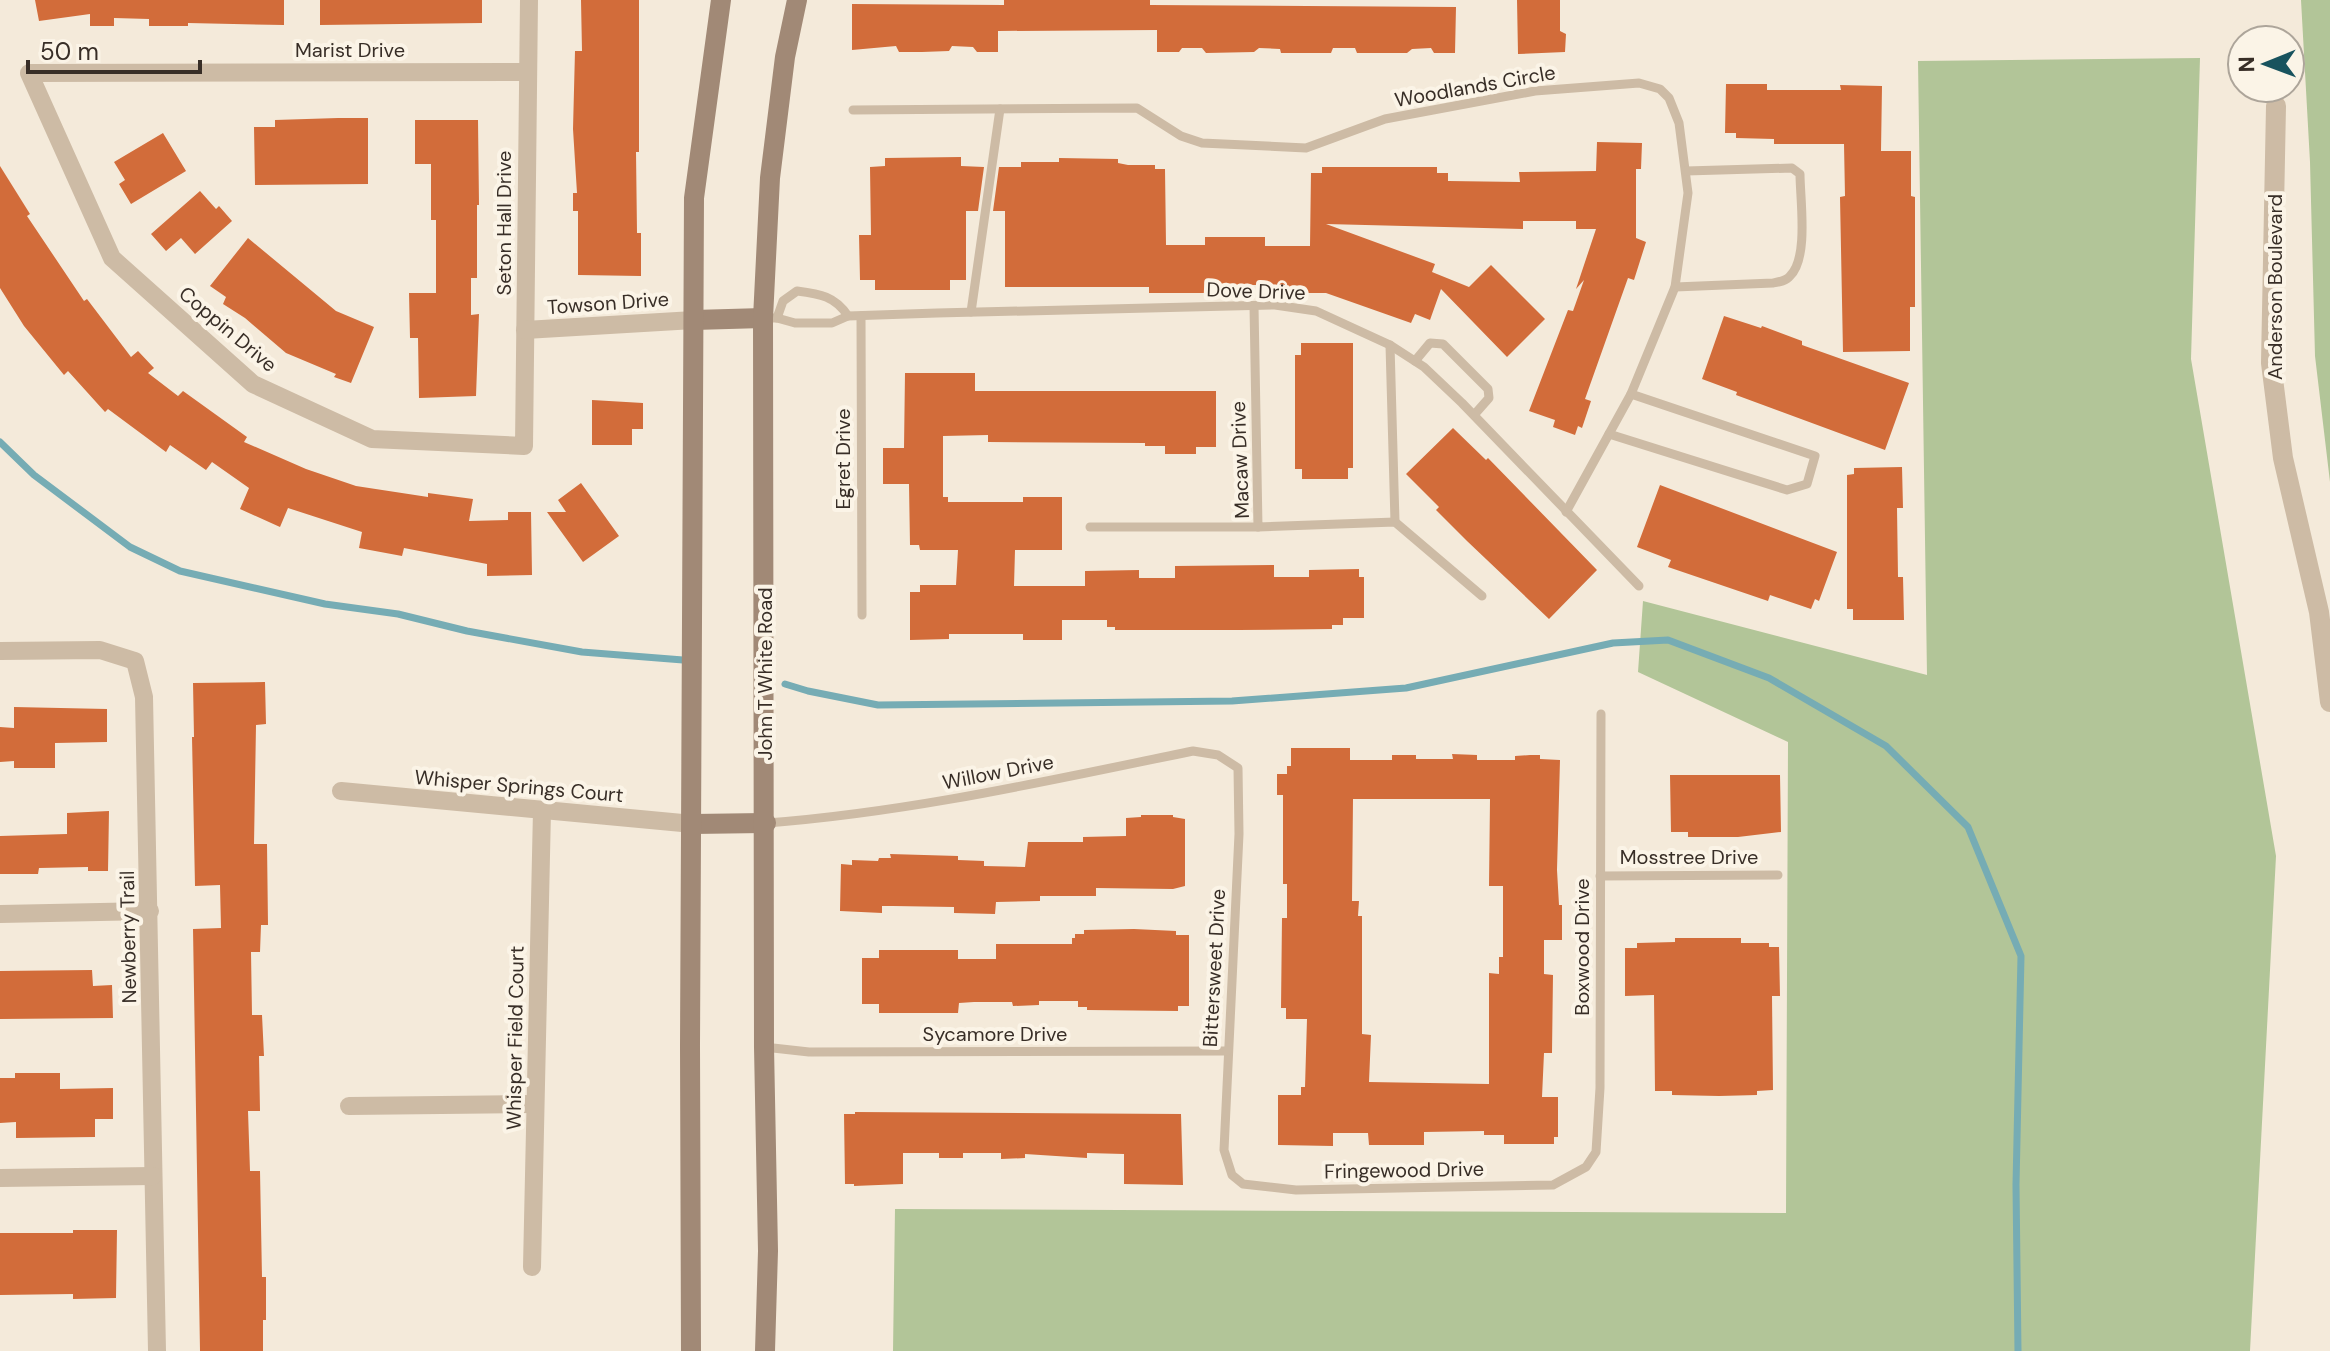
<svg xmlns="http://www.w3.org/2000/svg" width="2330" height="1351" font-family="'DM Sans',sans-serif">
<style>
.green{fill:#b2c598}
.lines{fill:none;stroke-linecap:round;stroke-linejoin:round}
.stream{stroke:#76acb4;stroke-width:7}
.building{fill:#d26c3a;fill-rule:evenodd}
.service{stroke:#cdbba5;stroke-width:9}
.minor{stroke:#cdbba5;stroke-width:18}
.tertiary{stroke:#cdbba5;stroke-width:20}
.secondary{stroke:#a18976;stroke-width:20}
.labels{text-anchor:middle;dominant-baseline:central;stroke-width:8;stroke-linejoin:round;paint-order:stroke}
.street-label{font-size:20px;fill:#382e27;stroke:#fbf4e7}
</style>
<rect width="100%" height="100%" fill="#f4eada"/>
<g class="green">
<polygon points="2301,0 2330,0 2330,482 2315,356 2310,162"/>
<polygon points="2200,58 2191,359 2276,856 2250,1351 893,1351 895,1209 1786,1213 1788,742 1638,672 1643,601 1927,675 1918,61"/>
</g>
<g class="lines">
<g class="stream">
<polyline points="0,442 34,475 130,547 180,571 325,604 398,614 467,631 582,652 683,660"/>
<polyline points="785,684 808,691 878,705 1232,701 1406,688 1613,643 1668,640 1769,678 1886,746 1968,827 2021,956 2016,1185 2018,1351"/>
</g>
</g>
<g class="building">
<polygon points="35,0 284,0 284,25 188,23 188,26 149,26 149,19 114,18 114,26 90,26 90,14 39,21"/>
<polygon points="320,0 482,0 482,23 320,25"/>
<polygon points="581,0 639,0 639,152 636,152 637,233 641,233 641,276 578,275 578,211 573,211 573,193 577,193 573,129 575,51 582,51"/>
<polygon points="1004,0 1150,0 1150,5 1456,7 1455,53 1434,53 1431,48 1412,49 1407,53 1357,53 1355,48 1333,48 1331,53 1281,53 1280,49 1259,48 1254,52 1206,53 1202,48 1182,48 1179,52 1157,52 1157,30 998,31 998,52 977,52 973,47 952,46 949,51 922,52 899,52 896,46 852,50 852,4 1004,5"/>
<polygon points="1517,0 1560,0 1560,31 1566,34 1565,52 1518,54"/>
<polygon points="1726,84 1767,84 1767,90 1841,90 1840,85 1882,86 1881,151 1911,151 1911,196 1915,197 1915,307 1910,307 1910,351 1843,352 1840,197 1845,196 1844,144 1774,144 1774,139 1736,138 1736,133 1725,133"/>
<polygon points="338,118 368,118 368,184 255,185 254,127 275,127 275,120"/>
<polygon points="415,120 478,120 479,205 477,205 477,278 471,278 471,315 479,314 476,396 419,398 418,338 410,338 409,293 436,293 436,220 431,220 431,164 415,164"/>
<polygon points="163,133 186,171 131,204 119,184 125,180 114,162"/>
<polygon points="1597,142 1642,143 1641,169 1636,169 1636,238 1646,242 1634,280 1628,278 1585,399 1591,401 1582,428 1578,426 1575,435 1553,427 1555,420 1529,411 1568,310 1573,311 1584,280 1576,289 1596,229 1576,229 1576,221 1523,221 1523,229 1326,224 1435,264 1432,272 1469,287 1491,265 1545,319 1507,357 1441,289 1430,320 1415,314 1411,323 1326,293 1261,293 1261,285 1209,285 1209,293 1149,293 1149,287 1005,287 1005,211 993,211 999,167 1021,167 1021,162 1059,162 1059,158 1118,159 1118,163 1128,165 1155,165 1155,169 1165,169 1166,245 1205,245 1205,237 1265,237 1265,246 1310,246 1311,173 1322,173 1322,167 1437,167 1437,173 1448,173 1448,181 1520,182 1519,172 1596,171"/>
<polygon points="961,157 961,166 984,167 978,211 966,211 966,280 950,280 950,290 875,290 875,280 860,280 859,235 871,235 870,167 885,166 885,158"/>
<polygon points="0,166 30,214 27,216 84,301 87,299 131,357 138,351 154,368 148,373 178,396 183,391 247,437 244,442 306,469 356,486 428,497 428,493 473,499 469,521 508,520 508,512 531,512 532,575 487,576 487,564 404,548 402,556 359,548 362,532 288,508 280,527 240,509 249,488 212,462 206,470 170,445 166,452 108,409 105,412 68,371 64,375 24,326 0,288"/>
<polygon points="200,191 216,209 219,206 232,221 195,254 181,238 166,251 151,234"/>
<polygon points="248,238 336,311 374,327 351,383 334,377 336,374 286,353 245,318 223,304 226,297 210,286"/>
<polygon points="1724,316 1761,328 1762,326 1802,341 1802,345 1909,383 1885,450 1736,395 1737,392 1702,379"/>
<polygon points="1301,343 1353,343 1353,468 1348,468 1348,479 1302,479 1302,469 1295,469 1295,355 1301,355"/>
<polygon points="905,373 975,373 975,391 1216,391 1216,447 1196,447 1196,454 1165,454 1165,446 1145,446 1145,443 988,442 988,435 943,436 943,497 948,497 948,502 1023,502 1023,497 1062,497 1062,550 1015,550 1014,586 1085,586 1085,571 1139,570 1139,578 1175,578 1175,566 1274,565 1274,577 1309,577 1309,570 1359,569 1359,577 1364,577 1364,618 1343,618 1343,625 1332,625 1332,629 1238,630 1115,630 1115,627 1107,627 1107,620 1062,620 1062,640 1023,640 1023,634 949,634 949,639 910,640 910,592 920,592 920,585 956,585 958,550 920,550 919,545 910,545 909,484 883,484 883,448 904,448"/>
<polygon points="592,400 643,403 643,429 632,429 632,445 592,445"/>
<polygon points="1453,428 1486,460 1488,458 1597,570 1549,619 1467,541 1436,510 1439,507 1406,474"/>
<polygon points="1902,467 1903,508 1897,508 1898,577 1903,577 1904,620 1853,620 1853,609 1847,609 1847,475 1854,474 1854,468"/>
<polygon points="581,483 619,536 583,562 547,512 566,512 558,500"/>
<polygon points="1660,485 1837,552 1819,601 1815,599 1811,609 1770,595 1768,601 1668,567 1671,560 1637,547"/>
<polygon points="265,682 266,724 256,725 254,844 267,844 268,925 261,925 260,952 251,952 252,1015 262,1015 264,1056 259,1056 260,1111 248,1111 250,1171 260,1171 262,1277 266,1277 266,1320 263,1320 263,1351 200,1351 193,929 221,928 220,885 195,886 192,737 194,737 193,683"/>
<polygon points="14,707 107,709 107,742 55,743 55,768 14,768 14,761 0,762 0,727 14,728"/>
<path d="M1291 748H1350V760H1392V755H1416V759H1453L1452 754 1477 755V760H1515V756L1530 755H1540V759L1560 760 1557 870 1559 905H1562V940H1544V974L1553 975 1552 1053H1544L1542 1097H1558V1137H1554V1144H1504V1135H1484V1131L1424 1132V1145H1369L1368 1133H1333V1146L1278 1145V1095H1301V1087H1305L1307 1019H1286V1008H1281L1282 918H1287V884H1283V795H1277V774H1287V766H1291ZM1353 799H1490L1489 886H1503V957H1499V974L1489 973V1084L1369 1082 1371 1035 1362 1034V916H1358L1359 901H1352Z"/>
<polygon points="1670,775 1780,775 1781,832 1738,837 1688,837 1688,832 1671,832"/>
<polygon points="109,811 108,871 88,871 88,867 39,868 38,874 0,874 0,836 67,834 67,813"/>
<polygon points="1141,815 1173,815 1173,817 1185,819 1185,886 1173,889 1096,888 1096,896 1040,896 1040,901 996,902 995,914 954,913 954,907 893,906 882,906 882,913 840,911 841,864 852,865 852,860 878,861 879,858 891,858 890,854 958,856 958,860 984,861 984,866 1025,867 1028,842 1083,842 1083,837 1126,836 1126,818 1141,817"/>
<polygon points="1134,929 1176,931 1176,935 1189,935 1189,1006 1178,1006 1178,1011 1087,1010 1087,1007 1078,1007 1078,1001 1039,1001 1039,1005 1013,1006 1012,1002 974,1002 959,1003 958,1013 879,1013 879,1004 862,1004 862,958 879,958 879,950 958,950 958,959 996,959 996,944 1072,944 1072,938 1075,938 1075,934 1084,934 1084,930"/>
<polygon points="1675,938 1741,938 1741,943 1769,943 1769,947 1779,947 1780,996 1772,996 1773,1090 1757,1091 1757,1095 1719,1096 1672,1095 1672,1091 1655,1091 1654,995 1625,996 1625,948 1637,948 1637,943 1675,942"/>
<polygon points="92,970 93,986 112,985 113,1018 0,1019 0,971"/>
<polygon points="15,1073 60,1073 60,1089 113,1088 113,1119 95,1119 95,1137 16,1138 16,1122 0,1123 0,1078 15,1078"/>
<polygon points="855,1112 1181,1114 1183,1185 1124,1184 1124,1154 1087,1153 1087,1158 1025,1154 1025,1158 1001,1159 1001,1153 963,1153 963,1158 939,1158 939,1153 903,1153 903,1184 854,1186 854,1184 845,1184 844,1114 855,1114"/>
<polygon points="73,1230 117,1230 116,1298 73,1299 73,1294 0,1295 0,1233 73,1233"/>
</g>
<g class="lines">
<g class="service">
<polyline points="853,110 1137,108 1181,136 1202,143 1306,148 1385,119 1535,91 1639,83 1660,89 1669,98 1679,123 1688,193 1675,287 1631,394 1566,512"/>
<path d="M1675 287 1773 283C1779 282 1786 281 1790 276 1809 258 1800 199 1800 174L1792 168 1686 171"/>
<polyline points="1254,306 1258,527 1395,522 1482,596"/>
<polyline points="971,312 1000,109"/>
<polyline points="861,316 862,615"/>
<polyline points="763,318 777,318 795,323 832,323 848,316 937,313 1275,305 1316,311 1390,345 1424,367 1462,403 1639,586"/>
<path d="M777 318 783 301 797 291C820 294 835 296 848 316"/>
<polyline points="1390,345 1395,522"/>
<polyline points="1415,361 1430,343 1443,344 1488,389 1489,398 1474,415"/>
<polyline points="1609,434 1787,490 1807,484 1815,456 1631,394"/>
<polyline points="1090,527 1258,527"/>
<path d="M767 823C911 812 1051 780 1193 751L1218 755 1238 768 1239 834 1224 1150 1232 1175 1243 1184 1296 1190 1553 1185 1586 1167 1596 1152 1600 1088 1601 714"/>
<polyline points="1600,876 1778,875"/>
<polyline points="764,1047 809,1052 1227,1051"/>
</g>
<g class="minor">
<polyline points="526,72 29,73 112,258 253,384 372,439 524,446 529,0"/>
<polyline points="525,330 694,320"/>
<polyline points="0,651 100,650 135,661 144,697 157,1351"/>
<polyline points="341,791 693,824"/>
<polyline points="0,914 150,911"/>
<polyline points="349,1106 535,1104"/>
<polyline points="0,1178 153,1176"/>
<polyline points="532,1267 542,810"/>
</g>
<polyline class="tertiary" points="2276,106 2271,363 2283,458 2319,612 2330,702"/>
<g class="secondary">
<polyline points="694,320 763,318"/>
<polyline points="693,824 766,823"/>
<polyline points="691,1351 690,1046 694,198 721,0"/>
<polyline points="765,1351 768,1251 764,1047 763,318 770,178 785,57 797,0"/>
</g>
</g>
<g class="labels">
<g class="street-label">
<text x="350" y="50">Marist Drive</text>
<text transform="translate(1475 86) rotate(-10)">Woodlands Circle</text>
<text transform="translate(504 223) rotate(-90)">Seton Hall Drive</text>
<text transform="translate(2275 287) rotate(-90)">Anderson Boulevard</text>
<text transform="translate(1256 291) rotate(2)">Dove Drive</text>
<text transform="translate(608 303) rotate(-4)">Towson Drive</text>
<text transform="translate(228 329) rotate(40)">Coppin Drive</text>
<text transform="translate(843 459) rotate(-90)">Egret Drive</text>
<text transform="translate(1240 460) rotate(-92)">Macaw Drive</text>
<text transform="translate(765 674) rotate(-90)">John T White Road</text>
<text transform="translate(998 772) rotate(-11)">Willow Drive</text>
<text transform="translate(519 786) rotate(5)">Whisper Springs Court</text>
<text x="1689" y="857">Mosstree Drive</text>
<text transform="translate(128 937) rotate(-91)">Newberry Trail</text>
<text transform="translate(1582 947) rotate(-90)">Boxwood Drive</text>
<text transform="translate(1214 968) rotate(-87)">Bittersweet Drive</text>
<text x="995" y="1034">Sycamore Drive</text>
<text transform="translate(515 1038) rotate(-89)">Whisper Field Court</text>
<text transform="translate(1404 1170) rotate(-1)">Fringewood Drive</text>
</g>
</g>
<g transform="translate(2266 64) rotate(269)"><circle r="38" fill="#fbf4e7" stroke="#ada59a" stroke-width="2"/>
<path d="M0-6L14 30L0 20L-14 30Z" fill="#18535e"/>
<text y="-12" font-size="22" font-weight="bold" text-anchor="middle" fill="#382e27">N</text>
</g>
<path d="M28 60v12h172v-12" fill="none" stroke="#382e27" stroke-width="4"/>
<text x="40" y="60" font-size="24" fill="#382e27" stroke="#fbf4e7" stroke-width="6" paint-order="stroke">50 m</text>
</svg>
